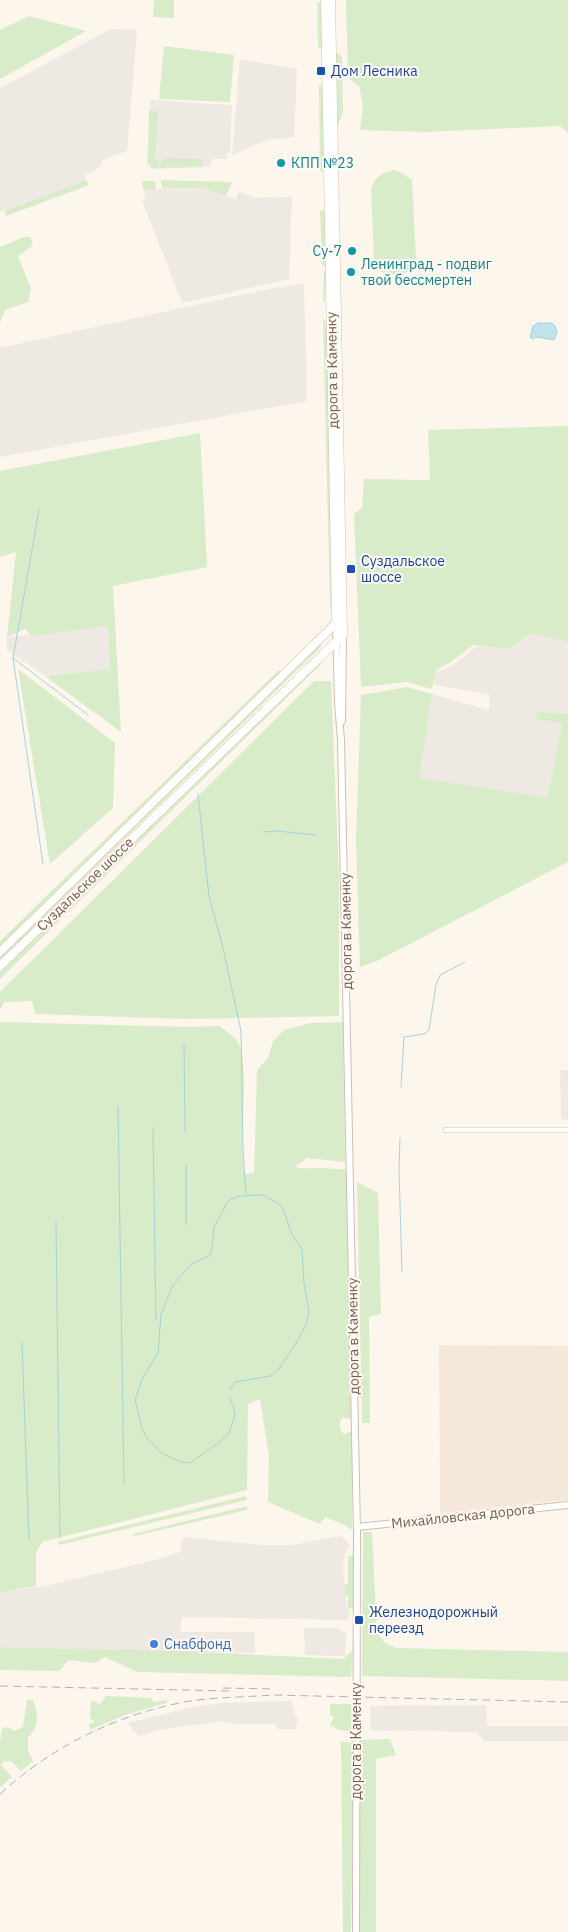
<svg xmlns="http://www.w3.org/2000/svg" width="568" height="1932" font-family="'IBM Plex Sans',sans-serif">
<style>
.residential{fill:#f5e8da}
.industrial{fill:#efe9e4}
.green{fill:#d8ecc9}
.water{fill:#bfe3e8;stroke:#a5d3da}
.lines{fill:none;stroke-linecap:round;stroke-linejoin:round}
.stream{stroke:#a5d3da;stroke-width:1}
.minor-casing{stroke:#d1beb0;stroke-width:6}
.tertiary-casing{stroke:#d1beb0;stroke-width:8}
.secondary-casing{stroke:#d6c0b0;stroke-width:9}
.minor{stroke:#fff;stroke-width:5}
.tertiary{stroke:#fff;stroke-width:6}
.secondary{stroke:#fff;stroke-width:8}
.rail{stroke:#b9a8c9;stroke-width:1;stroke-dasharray:8 5;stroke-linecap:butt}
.transit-dot{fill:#1a4fb4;stroke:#fffaf3;stroke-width:2}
.culture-dot{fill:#0f9aa8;stroke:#fffaf3;stroke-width:2}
.shop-dot{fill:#3f7fe0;stroke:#fffaf3;stroke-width:2}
.labels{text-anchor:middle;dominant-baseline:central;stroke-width:4;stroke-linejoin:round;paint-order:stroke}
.transit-label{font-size:14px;fill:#164399;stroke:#fffaf3;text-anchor:start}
.culture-label{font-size:14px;fill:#0d838f;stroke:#fffaf3;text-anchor:start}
.street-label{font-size:14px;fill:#7a5c4d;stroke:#fffaf3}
.shop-label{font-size:14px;fill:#366cbe;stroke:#fffaf3;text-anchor:start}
</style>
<rect width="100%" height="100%" fill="#fdf6ec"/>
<polygon class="residential" points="439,1345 568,1346 568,1500 440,1513"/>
<g class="industrial">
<polygon points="111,29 137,30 127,151 102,160 102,163 94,172 85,175 86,180 0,212 0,88"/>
<polygon points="240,59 297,69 294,137 269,140 249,147 232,156"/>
<polygon points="150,100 232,105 230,153 226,153 226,159 212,159 211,167 152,169 147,164"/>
<polygon points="205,188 236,199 239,192 256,198 292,197 289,279 182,303 142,200 146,198 143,189"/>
<polygon points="304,283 307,401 0,457 0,348 245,294"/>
<polygon points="108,626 110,669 45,676 7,650 7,637"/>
<polygon points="529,633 568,642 568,720 562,722 548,799 418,778 432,694 489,710 490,695 434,685 436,672 452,666 477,646 510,649"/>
<polygon points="560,1070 568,1070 568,1120 561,1119"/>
<polygon points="341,1536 350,1545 345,1553 343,1568 347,1607 350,1612 348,1620 182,1617 180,1632 255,1632 255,1653 0,1647 0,1593 45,1586 155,1560 180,1552 183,1537 260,1545 292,1545"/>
<polygon points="304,1628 337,1628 346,1634 345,1656 305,1655"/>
<polygon points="291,1701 295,1716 298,1719 296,1729 276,1729 276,1724 239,1724 221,1721 159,1730 139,1736 130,1727 128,1723 185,1709 220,1703"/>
<polygon points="486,1705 487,1726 568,1726 568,1741 484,1741 477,1732 371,1730 370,1706"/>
</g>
<g class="green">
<polygon points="154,0 174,0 174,18 153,17"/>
<polygon points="346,0 568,0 568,133 560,126 425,132 360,130 363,105 359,86 348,78"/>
<polygon points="317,2 322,3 322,49 318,48"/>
<polygon points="29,16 86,31 0,79 0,30"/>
<polygon points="164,46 234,55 230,102 159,99"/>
<polygon points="336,53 340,54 342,58 343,112 337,128"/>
<polygon points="321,83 323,100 324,171 320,171 319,85"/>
<polygon points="149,111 158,111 155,160 158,160 159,168 154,168 148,163"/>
<polygon points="165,158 202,159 202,166 160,168 161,161 165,160"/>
<path d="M393 170 400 172 412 180 416 260C411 277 391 278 378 270L374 263 371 188C375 177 382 173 393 170Z"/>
<polygon points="86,180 89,185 6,216 4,211"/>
<polygon points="161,180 232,182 226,196 205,188 162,188"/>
<polygon points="142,181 155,181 156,189 143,189"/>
<polygon points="320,211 325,211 326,266 322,265"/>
<polygon points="24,237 30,237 33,243 31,247 18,256 31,289 28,302 5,310 0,323 0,247"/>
<polygon points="324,271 326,271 325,302 323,302"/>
<polygon points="323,319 325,319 327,333 332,607 330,607"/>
<polygon points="568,426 568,642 529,633 510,649 473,645 451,662 436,670 432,689 406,682 361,687 354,514 362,508 364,479 430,480 428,430"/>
<polygon points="200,433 207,567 113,586 121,732 45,676 110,669 108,626 32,636 25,629 7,637 16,552 0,557 0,471"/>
<polygon points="321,643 321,647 0,960 0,956"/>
<polygon points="320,662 321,664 0,979 0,972 277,699 297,684"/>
<polygon points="18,669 115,743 113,808 50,864"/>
<polygon points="279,670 282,672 0,946 0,941"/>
<polygon points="314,681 331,681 339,877 339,1016 186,1019 35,1014 32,1001 4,1002 0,1010 0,992"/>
<polygon points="407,687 432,694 419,778 548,798 562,723 536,719 537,712 568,714 568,862 377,961 360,967 356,841 361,695"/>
<path d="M0 1022 190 1027 219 1026C225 1031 233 1035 237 1041 252 1063 237 1141 245 1174L254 1173 257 1070 268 1058 273 1041 284 1030 311 1023 343 1022 345 1162 307 1158 295 1167C304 1169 312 1168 321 1168 330 1168 337 1170 346 1169L352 1420 342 1417C339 1424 338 1429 344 1434L352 1431V1530L345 1525 325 1517 320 1524 268 1502 269 1456 260 1399 248 1404 247 1490 42 1542 36 1553V1586L0 1593Z"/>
<polygon points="357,1182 378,1193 381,1314 369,1317 370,1423 362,1423"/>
<polygon points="246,1496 247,1500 59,1545 58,1542"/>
<polygon points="247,1506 247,1510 134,1536 133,1534"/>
<polygon points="363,1532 372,1532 377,1633 385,1643 396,1648 568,1652 568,1681 362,1676"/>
<polygon points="353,1555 353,1609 348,1608 348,1596 345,1595 344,1586 348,1583 348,1556"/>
<polygon points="0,1647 178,1651 343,1659 353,1650 351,1677 137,1672 105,1657 95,1663 69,1660 59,1671 0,1670"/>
<polygon points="106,1696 152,1698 153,1702 167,1700 167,1703 125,1715 90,1730 89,1724 93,1723 94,1721 90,1718 91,1700 100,1704"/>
<path d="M27 1699 33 1701C39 1715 39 1727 28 1738V1750L33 1761 21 1771 11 1761 3 1762 1 1765 12 1777 0 1788V1744L2 1728 8 1727 14 1731 23 1727Z"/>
<polygon points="330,1704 353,1704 354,1732 339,1730 330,1725 334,1717 330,1715"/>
<polygon points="390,1739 396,1755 376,1759 376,1932 360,1932 360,1740"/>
<polygon points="341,1742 354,1743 351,1932 343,1932"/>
</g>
<polygon class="water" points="538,323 552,323 555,326 557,333 554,340 537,337 532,339 530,337 533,326"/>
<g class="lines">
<g class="stream">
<polyline points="39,510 13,658 43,864"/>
<polyline points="13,658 88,715"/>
<polyline points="198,794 209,896 223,948 241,1031 243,1151 246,1194"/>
<polyline points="263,832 278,831 315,835"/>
<polyline points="184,1044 185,1132"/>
<polyline points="401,1087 404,1037 424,1034 429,1030 436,985 440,975 465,962"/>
<polyline points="118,1106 124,1484"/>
<polyline points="153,1128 156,1320"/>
<polyline points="400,1139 399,1169 402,1272"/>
<polyline points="186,1164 186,1224"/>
<polyline points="56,1222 60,1538"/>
<polyline points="22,1343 29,1540"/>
<polyline points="230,1398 234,1409 235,1415 229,1433 221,1441 190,1463 181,1462 161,1453 147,1438 142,1429 135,1400 143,1377 158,1353 161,1314 173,1285 191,1264 209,1256 212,1249 214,1227 228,1201 239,1196 263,1195 279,1204 284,1211 292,1235 302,1249 304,1284 309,1311 306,1325 298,1340 278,1370 270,1376 236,1382 231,1387 230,1390"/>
</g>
<defs>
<polyline id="minor" points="446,1130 568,1130"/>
<g id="tertiary">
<polyline points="338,624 336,623 338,703 341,740 357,1532 356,1932"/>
<polyline points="342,721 343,635"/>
<polyline points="357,1527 568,1505"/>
</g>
<g id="secondary">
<polyline points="0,952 336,623 325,0"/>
<polyline points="0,966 343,635 331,0"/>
</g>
</defs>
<use href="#minor" class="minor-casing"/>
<use href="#tertiary" class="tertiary-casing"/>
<use href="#secondary" class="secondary-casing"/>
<use href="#minor" class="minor"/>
<use href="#tertiary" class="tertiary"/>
<use href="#secondary" class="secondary"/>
<g class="rail">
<polyline points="0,1686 230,1691"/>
<polyline points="223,1688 273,1689"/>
<path d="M0 1794C52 1746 120 1713 190 1701 218 1697 246 1697 274 1695L568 1702"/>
</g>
</g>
<g class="transit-dot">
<rect x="316" y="66" width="10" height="10" rx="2.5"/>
<rect x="346" y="564" width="10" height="10" rx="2.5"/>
<rect x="354" y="1615" width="10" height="10" rx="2.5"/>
</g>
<g class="culture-dot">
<circle cx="281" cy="163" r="5"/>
<circle cx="352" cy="251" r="5"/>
<circle cx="351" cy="272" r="5"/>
</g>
<circle class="shop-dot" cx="154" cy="1644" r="5"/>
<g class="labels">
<g class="transit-label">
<text x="331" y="71">Дом Лесника</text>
<text x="361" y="561">Суздальское<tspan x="361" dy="16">шоссе</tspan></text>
<text x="369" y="1612">Железнодорожный<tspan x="369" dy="16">переезд</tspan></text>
</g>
<g class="culture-label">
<text x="291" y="163">КПП №23</text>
<text x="342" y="251" text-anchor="end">Су-7</text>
<text x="361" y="264">Ленинград - подвиг<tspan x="361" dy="16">твой бессмертен</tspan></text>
</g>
<g class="street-label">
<text transform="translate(332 370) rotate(-91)">дорога в Каменку</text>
<text transform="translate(85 884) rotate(-44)">Суздальское шоссе</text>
<text transform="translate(346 931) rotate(-91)">дорога в Каменку</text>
<text transform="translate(353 1336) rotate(-91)">дорога в Каменку</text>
<text transform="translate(463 1516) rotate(-6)">Михайловская дорога</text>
<text transform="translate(356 1741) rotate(-90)">дорога в Каменку</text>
</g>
<g class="shop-label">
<text x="164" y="1644">Снабфонд</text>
</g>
</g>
</svg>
